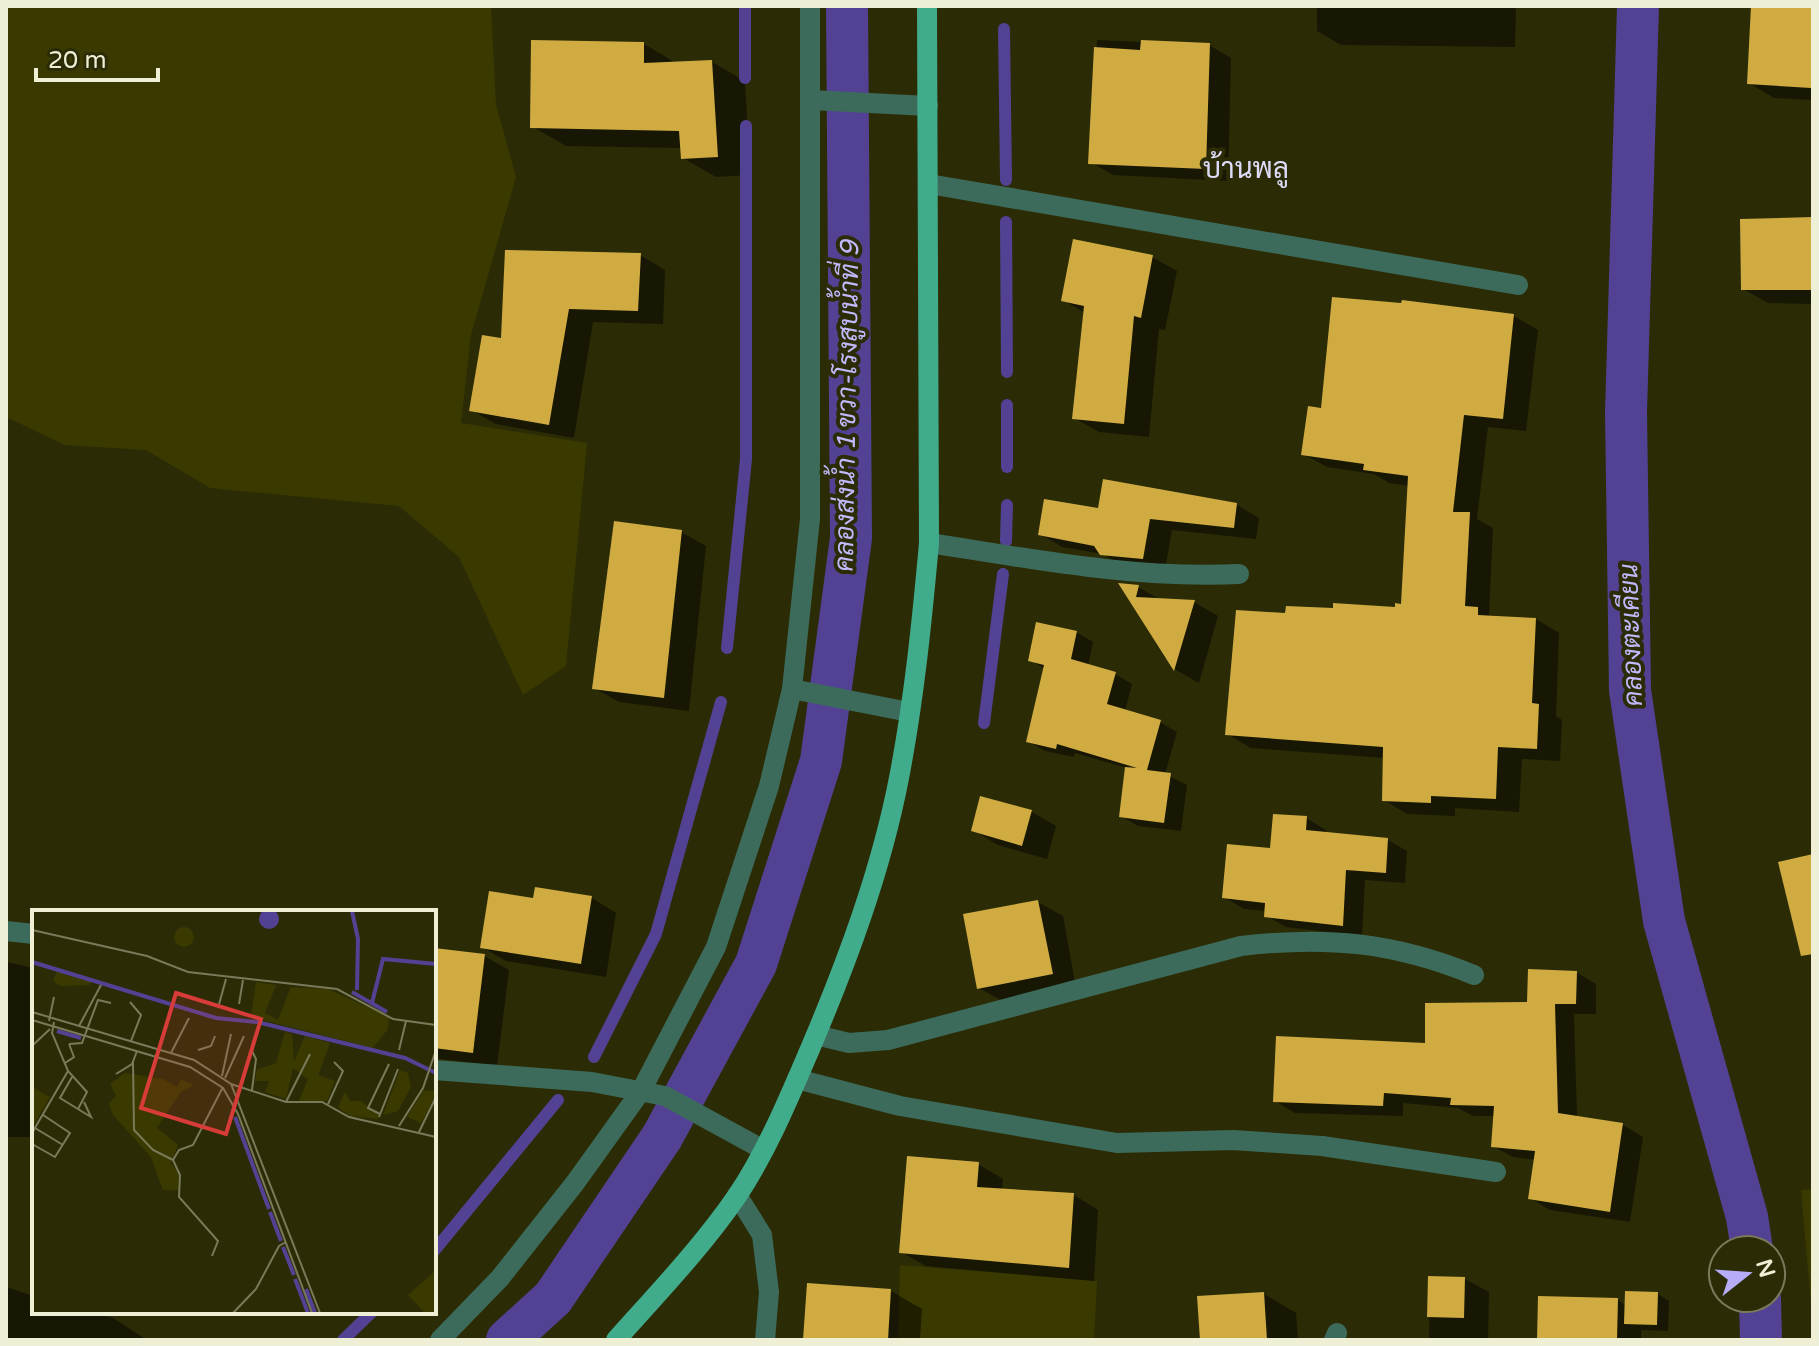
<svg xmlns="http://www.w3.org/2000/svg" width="1819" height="1346" font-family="'Varela Round',Sarabun,sans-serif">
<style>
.green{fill:#3a3a00}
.shadow{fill:#0007}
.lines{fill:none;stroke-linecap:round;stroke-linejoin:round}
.stream{stroke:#534293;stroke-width:12}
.canal{stroke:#534293;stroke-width:42}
.building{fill:#cfab42}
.minor{stroke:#3d6b5b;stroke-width:20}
.major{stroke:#41ac8c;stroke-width:20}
.labels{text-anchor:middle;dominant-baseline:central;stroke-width:8;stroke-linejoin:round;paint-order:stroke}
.water-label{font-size:26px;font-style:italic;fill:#c2b9fd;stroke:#2b2c06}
.quarter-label{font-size:28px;fill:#dedbf9;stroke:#2b2c06}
.inset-river{fill:none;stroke:#534293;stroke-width:4}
.inset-road{fill:none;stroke:#797a59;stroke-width:2}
.view{fill:#d83c39;fill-opacity:0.15;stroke:#d83c39;stroke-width:4}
.inset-edge{fill:none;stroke:#eeefd5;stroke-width:4}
</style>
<rect width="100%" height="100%" fill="#2b2c06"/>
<g class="green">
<polygon points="6,6 491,6 496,105 516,177 471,335 461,423 587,443 566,666 523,695 459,557 399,506 210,488 146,450 65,445 6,417"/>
<polygon points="1813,1189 1813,1328 1801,1190"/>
<polygon points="900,1265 1097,1281 1094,1340 898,1340"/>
</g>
<g class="shadow">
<polygon points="1317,6 1516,6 1515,47 1341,45 1317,31"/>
<polygon points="1753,6 1813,6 1813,100 1774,98 1749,83"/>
<polygon points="1097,40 1209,45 1231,58 1228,181 1113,175 1090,162"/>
<polygon points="644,44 676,63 712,62 745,81 750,175 716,177 683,158 682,148 566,146 533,127"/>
<polygon points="1813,219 1813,304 1768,303 1743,289"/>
<polygon points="640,255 665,270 663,324 593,322 574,438 496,424 471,410 503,341"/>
<polygon points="1152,257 1177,271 1165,330 1159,329 1149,437 1099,432 1074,418 1085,313 1063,300"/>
<polygon points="1403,302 1514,316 1538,330 1526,431 1488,427 1477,519 1493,528 1489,615 1536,619 1559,633 1556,716 1562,720 1560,761 1522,759 1519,812 1455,808 1455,816 1407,814 1384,800 1385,758 1251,748 1227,734 1287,615 1397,609 1403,606 1410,486 1389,483 1374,474 1327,467 1303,454 1323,410"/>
<polygon points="1237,505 1259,518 1256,539 1172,530 1165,570 1124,567 1103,554 1062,547 1040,534"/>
<polygon points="681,532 706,546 689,711 619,702 594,688"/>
<polygon points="1122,586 1138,587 1161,600 1194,602 1218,616 1199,683 1176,670"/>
<polygon points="1076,632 1093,642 1088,666 1115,674 1132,684 1125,711 1160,722 1177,732 1165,774 1187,785 1181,831 1138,826 1121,816 1127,768 1075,753 1074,757 1045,751 1028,741 1045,669 1030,660"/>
<polygon points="982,798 1032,812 1056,826 1047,859 998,845 973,830"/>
<polygon points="1306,818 1326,830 1326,834 1388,840 1407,851 1405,883 1365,880 1362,936 1286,927 1267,916 1267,911 1244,909 1224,897"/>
<polygon points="536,889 592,898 616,913 606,977 506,961 482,947 535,900"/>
<polygon points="1038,902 1063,916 1076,988 1004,1002 979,988"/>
<polygon points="434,950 484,956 509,970 497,1066 434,1058"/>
<polygon points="6,962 34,968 34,1137 6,1137"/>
<polygon points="1576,972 1596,984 1596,1014 1574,1014 1577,1118 1623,1125 1643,1137 1630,1222 1550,1210 1530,1198 1536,1160 1513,1157 1493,1146 1495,1116 1473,1116 1458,1108 1403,1103 1403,1116 1295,1113 1275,1101 1529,1004"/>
<polygon points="978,1164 1003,1179 1002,1190 1074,1195 1098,1210 1094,1281 926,1266 901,1252"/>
<polygon points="1430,1278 1465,1279 1489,1292 1488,1340 1429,1340"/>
<polygon points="6,1287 34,1296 34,1312 92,1312 113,1318 147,1340 6,1340"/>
<polygon points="891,1291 922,1309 920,1340 805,1340"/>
<polygon points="1264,1294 1296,1313 1298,1340 1202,1340"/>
<polygon points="1658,1294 1669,1301 1668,1331 1641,1330 1641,1340 1539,1340 1618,1300 1626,1306"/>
</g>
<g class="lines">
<g class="stream">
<polyline points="745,6 745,78"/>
<polyline points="1004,29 1006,180"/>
<polyline points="1006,222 1007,372"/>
<polyline points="1007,467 1007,405"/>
<polyline points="1006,541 1007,505"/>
<polyline points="727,648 746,459 746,126"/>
<polyline points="984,723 1003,574"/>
<polyline points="594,1057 656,934 721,702"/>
<polyline points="434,1251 558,1100"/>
<polyline points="343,1340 372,1312"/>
</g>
<g class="canal">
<polyline points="1638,6 1626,412 1630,690 1664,921 1747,1217 1752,1250"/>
<polyline points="1760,1298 1761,1340"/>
<polyline points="507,1340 553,1298 662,1137 756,964 821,761 851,538 847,6"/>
</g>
</g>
<g class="building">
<polygon points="1751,6 1813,6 1811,88 1747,84"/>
<polygon points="531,40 644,42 644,63 712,60 718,157 681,159 679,131 530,128"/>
<polygon points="1141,40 1210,43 1206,169 1088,164 1094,47 1140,50"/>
<polygon points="1813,217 1813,290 1741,290 1740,219"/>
<polygon points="1073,239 1153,255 1141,318 1134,316 1124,424 1072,419 1084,306 1061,301"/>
<polygon points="505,250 641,253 638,311 569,309 549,425 469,411 482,335 501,338"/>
<polygon points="1332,297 1401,303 1402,300 1514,314 1503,419 1464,415 1453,512 1470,512 1465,606 1478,607 1478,615 1536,618 1532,703 1539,704 1537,749 1498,747 1496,799 1431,796 1431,803 1382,801 1383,747 1225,735 1236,610 1285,613 1286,606 1333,608 1333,603 1395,607 1395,603 1401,604 1408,476 1363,470 1364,464 1301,455 1308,406 1321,408"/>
<polygon points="1103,479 1237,503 1234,528 1150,519 1143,559 1100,555 1094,546 1038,535 1044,499 1098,508"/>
<polygon points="614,521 682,530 664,698 592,689"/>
<polygon points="1118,583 1139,585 1136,597 1195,600 1174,671"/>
<polygon points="1036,622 1077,631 1071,659 1116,672 1107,704 1161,720 1147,770 1171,773 1164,823 1119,817 1125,767 1137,768 1057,744 1056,749 1026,742 1044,665 1028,661"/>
<polygon points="980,796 1032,810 1022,846 971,831"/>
<polygon points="1273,814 1307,816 1306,830 1388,838 1386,873 1346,870 1343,926 1264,917 1265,903 1222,898 1227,844 1270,848"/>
<polygon points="1813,854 1813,954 1801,956 1778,862"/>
<polygon points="535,887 592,896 581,964 480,948 489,891 533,898"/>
<polygon points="1038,900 1053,974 977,989 963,914"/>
<polygon points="434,948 485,954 473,1053 434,1048"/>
<polygon points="1528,969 1577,971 1576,1004 1555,1004 1558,1113 1623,1123 1610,1212 1528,1199 1535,1151 1491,1147 1494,1106 1450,1105 1451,1098 1384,1093 1383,1106 1273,1102 1276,1036 1425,1043 1425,1003 1527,1002"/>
<polygon points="907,1156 979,1162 977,1187 1074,1193 1069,1268 899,1253"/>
<polygon points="1428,1276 1465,1277 1464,1318 1427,1317"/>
<polygon points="807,1283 891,1289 888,1340 803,1340"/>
<polygon points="1625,1291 1658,1292 1657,1325 1624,1324"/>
<polygon points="1264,1292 1267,1340 1200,1340 1197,1296"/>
<polygon points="1538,1296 1618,1298 1617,1340 1537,1340"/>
</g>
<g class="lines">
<g class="minor">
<polyline points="811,100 928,106"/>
<polyline points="929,184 1518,285"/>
<path d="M929 543C1032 559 1135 579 1239 574"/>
<polyline points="792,689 909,712"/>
<polyline points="6,931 34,934"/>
<path d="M816 1035 849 1043 888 1040 1241 946C1326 936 1394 942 1474 975"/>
<polyline points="434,1070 592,1082 665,1096 762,1149"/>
<polyline points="797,1079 900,1106 1117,1143 1233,1140 1322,1146 1496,1172"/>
<polyline points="737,1195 762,1235 769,1292 765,1340"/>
<polyline points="440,1340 500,1278 575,1183 641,1091 716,947 769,786 792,689 810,519 810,6"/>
<polyline points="1334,1340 1337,1333"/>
</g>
<path class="major" d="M616 1340C657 1294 702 1247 737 1196 767 1151 789 1098 810 1049 847 962 881 871 899 778 914 700 922 621 929 543L927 6"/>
</g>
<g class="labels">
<g class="water-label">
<text transform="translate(847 406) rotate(-89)">คลองส่งน้ำ 1 ขวา-โรงสูบน้ำที่ 9</text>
<text transform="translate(1631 635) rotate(-92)">คลองตะเคียน</text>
</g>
<g class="quarter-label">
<text x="1246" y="169">บ้านพลู</text>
</g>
</g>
<g transform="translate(32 910)">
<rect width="404" height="404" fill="#2b2c06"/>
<path d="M142 27a10 10 0 1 1 20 0a10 10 0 1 1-20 0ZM25 61 43 67 60 71 58 75 29 76 21 71ZM224 72 244 75 233 103 246 110 259 77 296 79 357 107 356 119 341 138 219 107ZM253 122 260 124 262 152 273 126 298 133 286 165 303 171 295 191H267L276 169 261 158 254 189 233 182 237 171H223L225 160 244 153ZM368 160 376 163 379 177 366 201 351 205ZM93 163 131 169 145 177 149 169 162 175 149 182 125 218 146 235 139 253 147 264 146 280H131L119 247 81 205 77 194 84 185 78 174ZM0 177 18 187 0 218ZM391 181 403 180 404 185 389 213 375 207ZM313 182 318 191H329L346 204V209L318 206 306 197ZM404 360V403H393L376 385Z" fill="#3a3a00"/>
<path d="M227 9a10 10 0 1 1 20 0a10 10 0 1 1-20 0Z" fill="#534293"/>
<path class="inset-river" d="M320 1 326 29 325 80M0 52 184 108 225 112 373 148 404 163M320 82 355 102M340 93 351 49 404 54M25 121 49 128M203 207 237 299M238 302 249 331M251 337 262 365M263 369 276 403M274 379 283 403"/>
<path class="inset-road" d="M0 20 115 46 156 62 305 79 361 109 404 115M98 92 109 105 99 131M207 94 211 70M186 98 194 69M0 102 162 150 199 174 288 403M0 110 158 157 191 178 206 204 280 403M17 111 22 87M22 112 20 123 36 161 55 182 46 199M47 116 69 75M37 134 50 133 66 90 79 93M0 136 18 119M219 139 224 149 220 180M166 140 179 136 183 126M367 140 374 111M139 143 157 108M101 152 102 220 121 240 141 250M33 153 42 147 37 134M84 164 100 154 105 141M190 166 199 124M40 167 28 188 59 207 52 192M193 168 212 126M199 174 254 192H290L317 207 404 227M254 192 278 144M296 194 311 161 302 152M348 204 336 198 357 154M347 207 366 159M367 216 391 178 404 140M3 218 31 235M387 222 404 187M0 223 36 161M0 234 23 247 38 223 11 205M180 346 186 331 147 287 148 265 141 250 147 240 161 235 191 177M201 403 224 379 247 336 254 332"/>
<path class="view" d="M144 83 229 109 194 224 109 198Z"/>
<rect width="404" height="404" class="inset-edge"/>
</g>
<rect width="1819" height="1346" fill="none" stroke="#eeefd5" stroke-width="16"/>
<g transform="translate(1747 1274) rotate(73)"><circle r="38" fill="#2b2c06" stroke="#797a59" stroke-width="2"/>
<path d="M0-6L14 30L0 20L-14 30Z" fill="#b6acf8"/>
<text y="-12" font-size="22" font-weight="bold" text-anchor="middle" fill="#eeefd5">N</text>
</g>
<path d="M36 68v12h122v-12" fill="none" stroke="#eeefd5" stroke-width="4"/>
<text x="48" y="68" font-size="24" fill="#eeefd5" stroke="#2b2c06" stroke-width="6" paint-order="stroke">20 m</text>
</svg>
